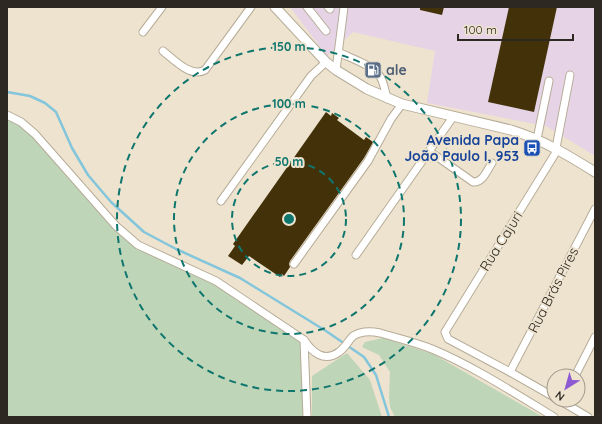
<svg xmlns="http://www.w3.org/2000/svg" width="602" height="424" font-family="Quicksand,sans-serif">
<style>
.industrial{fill:#e6d4e6}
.green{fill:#bfd5b8}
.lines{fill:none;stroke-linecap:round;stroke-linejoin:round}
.stream{stroke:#83c6dc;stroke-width:2.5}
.building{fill:#423109}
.minor-casing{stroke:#b6ac98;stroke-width:9}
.major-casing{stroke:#b6ac98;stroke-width:11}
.minor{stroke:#fff;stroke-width:7}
.major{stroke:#fff;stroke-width:9}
.ring{fill:none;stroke:#0f766e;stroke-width:2;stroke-dasharray:7 5}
.labels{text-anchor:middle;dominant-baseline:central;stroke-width:4;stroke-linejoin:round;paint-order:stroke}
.service-label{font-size:14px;font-weight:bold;fill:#4e5e75;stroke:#eee3ce;text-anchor:start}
.transit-label{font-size:14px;font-weight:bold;fill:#164399;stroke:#eee3ce;text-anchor:end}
.street-label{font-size:14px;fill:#2d2821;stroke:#eee3ce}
.centre{fill:#0f766e;stroke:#eee3ce;stroke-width:2}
.ring-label{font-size:12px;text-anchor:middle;font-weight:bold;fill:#0f766e;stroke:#eee3ce;stroke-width:4;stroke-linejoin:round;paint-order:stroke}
</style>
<rect width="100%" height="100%" fill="#eee3ce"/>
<polygon class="industrial" points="290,7 595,7 595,156 546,126 427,103 435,51 353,32 327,56"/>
<g class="green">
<polygon points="7,116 21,122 126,236 216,281 304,340 307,417 7,417"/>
<polygon points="383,338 433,354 543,417 395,417 390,407 389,397 390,372 379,355 362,347 365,342"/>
<polygon points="347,353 370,380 382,417 312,417 312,376"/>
</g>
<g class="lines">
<polyline class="stream" points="7,92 30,96 45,103 56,112 72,148 88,175 111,202 144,232 176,249 240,278 326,331 364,357 376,375 389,417"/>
</g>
<g class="building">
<polygon points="420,7 444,7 442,15 420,10"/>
<polygon points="509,7 557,7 534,112 488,102"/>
<polygon points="326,112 331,116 332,113 339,118 337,120 364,140 366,137 373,142 372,144 364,158 290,261 289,264 290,267 284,276 282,274 280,277 249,256 242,265 228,256 235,246 233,244"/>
</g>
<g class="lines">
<defs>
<g id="minor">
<polyline points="307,7 326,31"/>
<polyline points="328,7 330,9"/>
<polyline points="143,32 162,7"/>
<path d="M163 51C174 60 191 78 205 70L251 7"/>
<path d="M338 52C350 58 372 65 379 75 384 81 385 91 387 99"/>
<polyline points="336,70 344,7"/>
<path d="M7 115 21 122 35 134 116 226 138 245 216 281 304 340C312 352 324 363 339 352 345 348 348 341 353 336 361 331 371 331 380 333 397 338 415 342 432 349 473 366 516 394 554 417"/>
<polyline points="537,139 549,81"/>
<polyline points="556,148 570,75"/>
<path d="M429 151 473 182C483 183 487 170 492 163"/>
<polyline points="221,201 311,76 326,62"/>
<polyline points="356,255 453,117"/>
<polyline points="294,264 368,161 391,119 402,104"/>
<polyline points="304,340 307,417"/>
<polyline points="510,372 595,209"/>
<polyline points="575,376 595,337"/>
<polyline points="554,397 510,372 448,339 445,332 558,149"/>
<polyline points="559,400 588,417"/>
</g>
<path id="major" d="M275 7 326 62 336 70 367 89 402 104 511 130C543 140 566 154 595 172"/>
</defs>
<use href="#minor" class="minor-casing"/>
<use href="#major" class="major-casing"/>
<use href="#minor" class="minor"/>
<use href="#major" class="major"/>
</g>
<g class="ring">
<circle cx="289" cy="219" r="57"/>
<circle cx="289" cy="219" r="115"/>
<circle cx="289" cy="219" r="172"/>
</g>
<defs>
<symbol id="fuel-square" viewBox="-11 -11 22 22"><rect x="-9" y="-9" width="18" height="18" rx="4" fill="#5c6f8a" stroke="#eee3ce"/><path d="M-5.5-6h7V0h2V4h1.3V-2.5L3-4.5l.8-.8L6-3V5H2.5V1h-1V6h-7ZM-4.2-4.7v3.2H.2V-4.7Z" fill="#fff"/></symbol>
<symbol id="bus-square" viewBox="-11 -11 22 22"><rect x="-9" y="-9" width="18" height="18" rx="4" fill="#1a4fb4" stroke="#eee3ce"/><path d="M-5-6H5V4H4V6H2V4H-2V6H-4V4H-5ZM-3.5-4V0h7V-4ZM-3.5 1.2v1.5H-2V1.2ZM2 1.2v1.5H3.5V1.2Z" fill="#fff"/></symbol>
</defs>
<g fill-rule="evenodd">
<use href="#fuel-square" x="363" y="60" width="20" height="20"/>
<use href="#bus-square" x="522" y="138" width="20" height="20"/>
</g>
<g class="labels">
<g class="service-label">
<text x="386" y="70">ale</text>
</g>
<g class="transit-label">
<text x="519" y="140">Avenida Papa<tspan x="519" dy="16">João Paulo I, 953</tspan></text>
</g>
<g class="street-label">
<text transform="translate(501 241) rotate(-58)">Rua Cajuri</text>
<text transform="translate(553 290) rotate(-63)">Rua Brás Pires</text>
</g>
</g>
<circle cx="289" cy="219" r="6" class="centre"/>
<g class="ring-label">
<text x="289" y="51">150 m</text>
<text x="289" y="108">100 m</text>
<text x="289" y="166">50 m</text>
</g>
<rect width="602" height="424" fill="none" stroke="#2d2821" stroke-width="16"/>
<g transform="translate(566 388) rotate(217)"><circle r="19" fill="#eee3ce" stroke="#a19889"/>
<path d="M0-3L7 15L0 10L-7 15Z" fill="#8d5ad3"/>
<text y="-6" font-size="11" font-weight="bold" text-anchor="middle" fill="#2d2821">N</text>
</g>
<path d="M458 34v6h115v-6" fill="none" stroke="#2d2821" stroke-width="2"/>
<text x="464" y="34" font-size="12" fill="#2d2821" stroke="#eee3ce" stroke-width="3" paint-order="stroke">100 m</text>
</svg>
